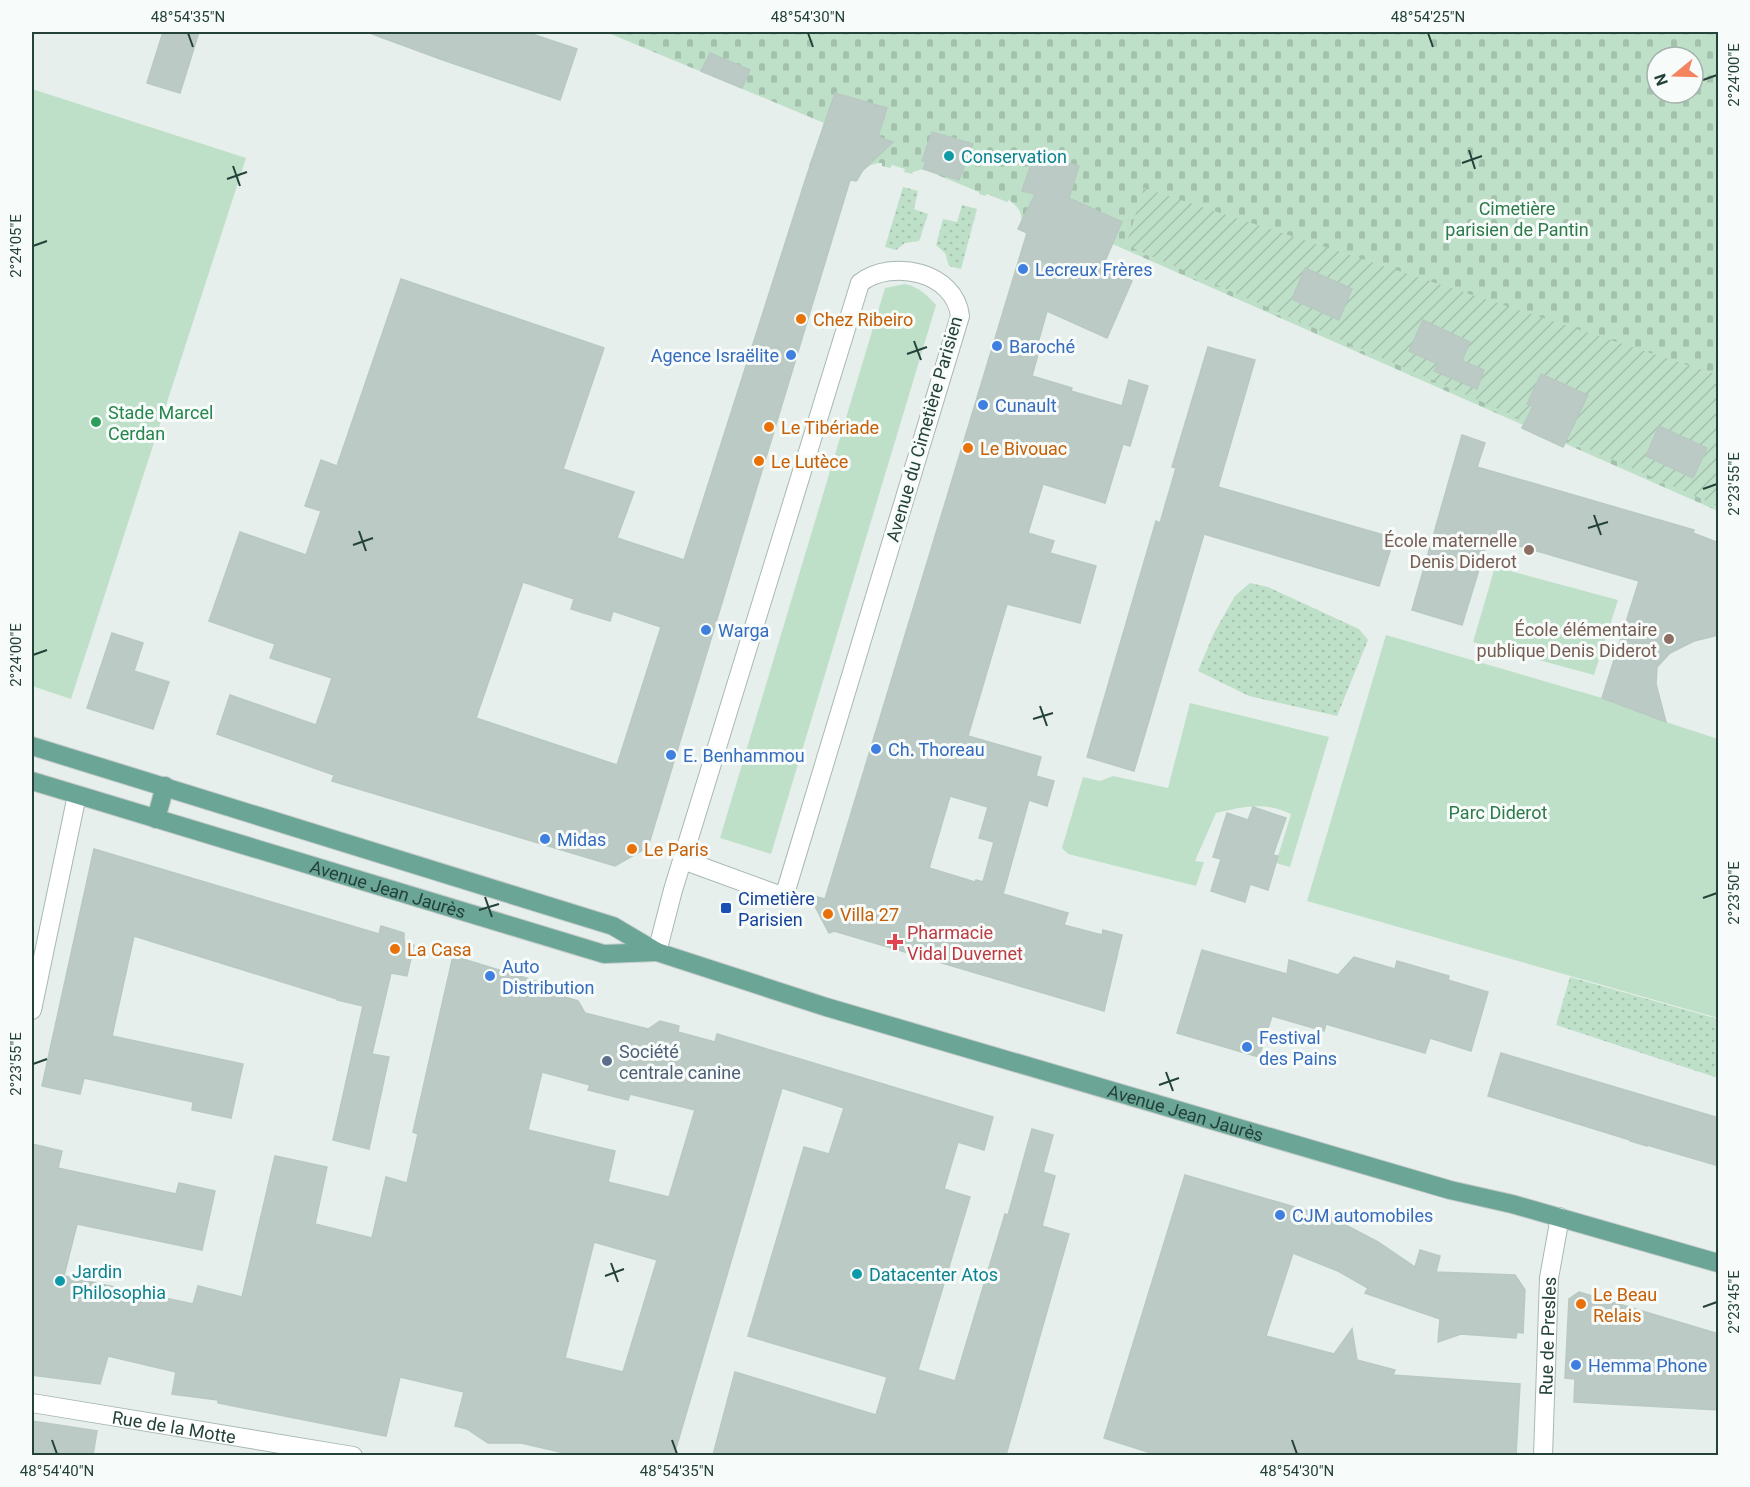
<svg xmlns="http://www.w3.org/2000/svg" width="1750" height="1487" font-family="Roboto,sans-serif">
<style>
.grass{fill:url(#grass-dots)}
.cemetery{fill:url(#cemetery-stones);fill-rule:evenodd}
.park{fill:#bfe0c8}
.garden{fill:url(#garden-furrows)}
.building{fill:#bbcac4;stroke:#b8c9c2;stroke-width:1.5;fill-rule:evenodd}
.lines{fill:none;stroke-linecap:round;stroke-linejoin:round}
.minor-casing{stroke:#a8b8b2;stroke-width:20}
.primary-casing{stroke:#c2cac8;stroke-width:20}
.minor{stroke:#fff;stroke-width:18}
.primary{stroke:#6aa596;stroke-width:18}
.ticks{fill:none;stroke:#24423a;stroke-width:2}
.culture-dot{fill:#0f9aa8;stroke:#f7fbf9;stroke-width:2}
.shop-dot{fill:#3f7fe0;stroke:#f7fbf9;stroke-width:2}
.food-dot{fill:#e8710a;stroke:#f7fbf9;stroke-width:2}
.leisure-dot{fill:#2e9e5b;stroke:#f7fbf9;stroke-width:2}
.education-dot{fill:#8d6e63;stroke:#f7fbf9;stroke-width:2}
.transit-dot{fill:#1a4fb4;stroke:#f7fbf9;stroke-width:2}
.health-dot{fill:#e0444e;stroke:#f7fbf9;stroke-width:2}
.service-dot{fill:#5c6f8a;stroke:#f7fbf9;stroke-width:2}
.labels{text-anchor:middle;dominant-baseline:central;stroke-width:6;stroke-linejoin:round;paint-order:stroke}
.culture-label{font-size:18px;fill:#0d838f;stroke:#f7fbf9;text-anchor:start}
.park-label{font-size:18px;fill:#2d7a4b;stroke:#f7fbf9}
.shop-label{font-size:18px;fill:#366cbe;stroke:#f7fbf9;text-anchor:start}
.food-label{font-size:18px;fill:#c56008;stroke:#f7fbf9;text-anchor:start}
.leisure-label{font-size:18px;fill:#27864d;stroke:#f7fbf9;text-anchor:start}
.street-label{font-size:18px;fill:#24423a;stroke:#f7fbf9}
.education-label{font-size:18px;fill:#785e54;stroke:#f7fbf9;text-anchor:end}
.transit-label{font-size:18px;fill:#164399;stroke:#f7fbf9;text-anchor:start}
.health-label{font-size:18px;fill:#be3a42;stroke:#f7fbf9;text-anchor:start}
.service-label{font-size:18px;fill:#4e5e75;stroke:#f7fbf9;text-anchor:start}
.neatline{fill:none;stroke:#24423a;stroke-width:2}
.ticks-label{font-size:15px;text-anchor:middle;fill:#24423a}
</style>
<defs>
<pattern id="grass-dots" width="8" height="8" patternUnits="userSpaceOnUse" patternTransform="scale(1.5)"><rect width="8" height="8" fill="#bfe0c8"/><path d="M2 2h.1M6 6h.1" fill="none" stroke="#a4c1ad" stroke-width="1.8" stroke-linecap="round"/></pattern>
<pattern id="cemetery-stones" width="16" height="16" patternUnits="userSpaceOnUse" patternTransform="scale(1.5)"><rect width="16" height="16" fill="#bfe0c8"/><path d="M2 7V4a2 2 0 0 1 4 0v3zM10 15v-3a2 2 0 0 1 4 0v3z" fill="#a4c1ad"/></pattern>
<pattern id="garden-furrows" width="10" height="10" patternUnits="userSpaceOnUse" patternTransform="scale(1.5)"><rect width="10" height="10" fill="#bfe0c8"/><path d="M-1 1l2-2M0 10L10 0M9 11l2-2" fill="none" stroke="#a4c1ad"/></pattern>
</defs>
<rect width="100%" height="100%" fill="#e6efeb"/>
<g class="grass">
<polygon points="903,187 918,191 914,209 928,214 919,241 905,243 896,250 885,247"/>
<polygon points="962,205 977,209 961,269 949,266 945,253 936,245 943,219 957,222"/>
<polygon points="1250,583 1268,587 1359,629 1368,640 1337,716 1249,696 1198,671 1214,633 1235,596"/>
<polygon points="1570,977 1718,1019 1718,1078 1556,1025"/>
</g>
<path class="cemetery" d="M606 32H1718V511L1074 227 1019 229C1024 215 1021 209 1009 200L1007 202 987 194 985 196 979 194V192L923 169 913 172 912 174 904 172 905 169 892 165 890 168 882 166V163C869 163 863 169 858 181L809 166 824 123ZM1657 57H1693V93H1657Z"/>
<g class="park">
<polygon points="32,89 246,158 71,699 32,686"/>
<path d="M905 284C919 287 927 295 936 305L771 854 720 838 885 288Z"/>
<polygon points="1495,567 1618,600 1594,675 1473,642"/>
<polygon points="1386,635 1602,698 1666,722 1718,739 1718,1018 1307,901"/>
<path d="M1190 703 1329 737 1290 867 1276 863 1291 814C1265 801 1242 807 1216 813L1195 861 1204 862 1196 886 1068 854 1062 848 1083 777 1100 781 1113 776 1168 788Z"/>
</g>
<polygon class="garden" points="1144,188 1718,375 1718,506 1126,245"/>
<g class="building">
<polygon points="163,32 199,32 180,93 147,83"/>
<polygon points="372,32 526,32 577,49 560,100 443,60 372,34"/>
<polygon points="710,53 750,70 742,88 701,71"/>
<path d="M835 93 887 108 878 137 893 142 862 171 856 181 850 180 648 847 615 866 332 781 334 775 217 734 230 695 316 725 332 678 270 658 275 644 209 621 240 532 306 555 321 511 305 506 321 460 337 466 401 279 604 348 563 469 634 492 617 538 684 560 805 181ZM523 582 574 599 571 609 610 621 613 611 661 627 617 765 476 718Z"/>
<polygon points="932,132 973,144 959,180 923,169 926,162 922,161"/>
<path d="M1035 153 1079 166 1069 198 1122 222 1102 268 1132 281 1107 338 1047 311 1036 350 1039 351 1032 376 1072 388 1071 391 1122 406 1129 380 1148 386 1130 446 1123 444 1105 503 1043 484 1028 533 1054 541 1050 553 1096 566 1080 623 1007 604 968 736 1041 757 1036 776 1054 781 1047 806 1029 800 1003 894 1068 913 1064 925 1102 935 1103 930 1122 935 1104 1011 834 931 829 933 809 895 825 899 1027 233 1018 229 1035 194 1022 191ZM950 796 988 807 979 838 994 842 983 882 976 880 975 882 929 868Z"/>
<polygon points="1305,268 1352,289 1339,320 1292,299"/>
<polygon points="1423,320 1470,342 1462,361 1484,370 1477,389 1434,371 1438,364 1409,351"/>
<polygon points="1208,347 1255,360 1218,487 1394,538 1379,586 1204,534 1134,771 1087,757 1156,521 1160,523 1176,468 1172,467"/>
<polygon points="1541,374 1588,395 1563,447 1522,428 1533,406 1527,404"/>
<polygon points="1659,426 1707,448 1693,478 1646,456"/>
<polygon points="1462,435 1485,443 1477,467 1694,530 1693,533 1719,543 1719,635 1694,641 1670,653 1657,667 1656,684 1666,722 1602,698 1639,581 1489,537 1462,625 1412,610"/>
<polygon points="112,633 143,643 134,671 169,682 153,729 87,708"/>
<polygon points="1253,807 1286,818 1273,855 1278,856 1268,890 1250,884 1245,902 1211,891 1221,859 1213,857 1227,813 1248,820"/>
<polygon points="94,849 379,934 381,926 404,933 404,942 414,945 407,976 391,973 372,1054 389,1057 369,1149 333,1140 363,1006 337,1000 337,999 134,936 112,1036 243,1064 231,1118 192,1110 193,1102 84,1078 80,1094 42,1086"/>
<polygon points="1202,950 1287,974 1289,960 1338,975 1354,957 1395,969 1397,961 1449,976 1448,980 1488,992 1471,1051 1430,1038 1425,1053 1326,1024 1324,1031 1272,1016 1259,1057 1177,1033"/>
<path d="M453 956 562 989 561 996 578 1001 585 1013 648 1029 660 1021 679 1026 678 1032 715 1042 717 1034 993 1117 984 1150 958 1142 944 1189 970 1197 918 1370 955 1381 1005 1214 1008 1215 1032 1129 1053 1135 1043 1172 1055 1176 1042 1226 1069 1234 1006 1455H713L735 1372 876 1415 887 1377 748 1336 804 1147 829 1154 844 1108 782 1088 674 1455H573L521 1443H488L467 1429 455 1426 464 1392 400 1377 386 1436 218 1403V1400L172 1394 176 1372 108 1356 100 1384 32 1375V1144L62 1151 58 1168 176 1194 179 1183 215 1191 202 1250 77 1224 64 1276 193 1304 198 1286 242 1297 275 1156 327 1167 315 1224 372 1238 386 1177 407 1183 418 1134 413 1132ZM542 1072 590 1085 588 1090 628 1100 630 1094 695 1110 669 1197 608 1182 615 1151 528 1130ZM594 1242 657 1260 623 1372 565 1358Z"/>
<polygon points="1501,1053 1719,1118 1719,1166 1647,1145 1647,1146 1630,1141 1630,1140 1488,1096"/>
<polygon points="1185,1175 1332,1218 1378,1242 1415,1267 1420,1250 1440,1256 1436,1272 1515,1275 1525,1290 1523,1333 1517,1332 1516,1338 1461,1334 1438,1342 1440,1319 1365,1293 1368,1288 1338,1271 1293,1253 1266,1336 1334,1354 1352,1329 1357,1360 1395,1370 1393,1375 1520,1384 1516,1455 1157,1455 1104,1438"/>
<polygon points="1579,1292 1719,1334 1719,1410 1574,1402 1575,1379 1565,1378 1569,1299"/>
<polygon points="32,1421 97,1431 93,1455 32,1455"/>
</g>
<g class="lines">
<defs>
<g id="minor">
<path d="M657 952 673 890 860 283C892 258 955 272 960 316L784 897 683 860"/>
<polyline points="32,1010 77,795"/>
<path id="s1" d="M32 1403 353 1456"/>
<path id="s2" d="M1543 1456 1549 1278 1560 1217"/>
</g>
<g id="primary">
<path id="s3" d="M32 746 613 926 657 952 826 1007 1450 1190 1512 1204 1718 1263"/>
<path id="s4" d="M32 781 604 954 657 952"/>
<polyline points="156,819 165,786"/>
</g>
</defs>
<use href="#minor" class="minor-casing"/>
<use href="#primary" class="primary-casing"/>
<use href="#minor" class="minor"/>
<use href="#primary" class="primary"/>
</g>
<path class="ticks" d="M188 33 193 47M808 33 813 47M1428 33 1433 47M1703 80 1717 75M1469 150 1475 169M1462 163 1482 156M233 166 240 186M227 179 247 172M33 246 47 241M914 341 921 360M907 354 927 347M1703 489 1717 484M1594 515 1601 535M1588 528 1608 522M359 531 366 551M353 545 373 538M33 655 47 650M1040 706 1047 726M1033 719 1053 713M485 897 492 917M1703 898 1717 893M479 910 499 904M33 1064 47 1059M1166 1072 1173 1091M1159 1085 1179 1078M611 1263 618 1282M605 1276 624 1269M1703 1307 1717 1302M52 1440 57 1454M672 1440 677 1454M1292 1440 1297 1454"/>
<g class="culture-dot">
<circle cx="949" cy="156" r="6"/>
<circle cx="857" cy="1274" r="6"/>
<circle cx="60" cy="1281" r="6"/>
</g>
<g class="shop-dot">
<circle cx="1023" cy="269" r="6"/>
<circle cx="997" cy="346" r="6"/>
<circle cx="791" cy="355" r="6"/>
<circle cx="983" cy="405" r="6"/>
<circle cx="706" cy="630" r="6"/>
<circle cx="876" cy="749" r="6"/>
<circle cx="671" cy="755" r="6"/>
<circle cx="545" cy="839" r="6"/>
<circle cx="490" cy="976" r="6"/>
<circle cx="1247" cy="1047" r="6"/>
<circle cx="1280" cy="1215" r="6"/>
<circle cx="1576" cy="1365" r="6"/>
</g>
<g class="food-dot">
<circle cx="801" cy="319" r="6"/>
<circle cx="769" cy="427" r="6"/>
<circle cx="968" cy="448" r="6"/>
<circle cx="759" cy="461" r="6"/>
<circle cx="632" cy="849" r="6"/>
<circle cx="828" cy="914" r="6"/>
<circle cx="395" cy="949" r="6"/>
<circle cx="1581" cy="1304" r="6"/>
</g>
<circle class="leisure-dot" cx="96" cy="422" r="6"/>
<g class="education-dot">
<circle cx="1529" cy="550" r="6"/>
<circle cx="1669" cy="639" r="6"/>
</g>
<rect class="transit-dot" x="720" y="902" width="12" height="12" rx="3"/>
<path class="health-dot" d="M892 933h6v6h6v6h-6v6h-6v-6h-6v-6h6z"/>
<circle class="service-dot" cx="607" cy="1061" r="6"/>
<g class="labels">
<g class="culture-label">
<text x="961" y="156">Conservation</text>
<text x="72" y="1271">Jardin<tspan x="72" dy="21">Philosophia</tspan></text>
<text x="869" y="1274">Datacenter Atos</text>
</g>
<g class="park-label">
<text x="1517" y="208">Cimetière<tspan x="1517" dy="21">parisien de Pantin</tspan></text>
<text x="1498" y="812">Parc Diderot</text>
</g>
<g class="shop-label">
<text x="1035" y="269">Lecreux Frères</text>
<text x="1009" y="346">Baroché</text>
<text x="779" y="355" text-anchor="end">Agence Israëlite</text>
<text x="995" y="405">Cunault</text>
<text x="718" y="630">Warga</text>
<text x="888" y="749">Ch. Thoreau</text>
<text x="683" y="755">E. Benhammou</text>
<text x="557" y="839">Midas</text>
<text x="502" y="966">Auto<tspan x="502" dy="21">Distribution</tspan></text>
<text x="1259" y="1037">Festival<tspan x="1259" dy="21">des Pains</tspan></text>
<text x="1292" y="1215">CJM automobiles</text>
<text x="1588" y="1365">Hemma Phone</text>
</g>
<g class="food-label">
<text x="813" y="319">Chez Ribeiro</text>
<text x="781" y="427">Le Tibériade</text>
<text x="980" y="448">Le Bivouac</text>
<text x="771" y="461">Le Lutèce</text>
<text x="644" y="849">Le Paris</text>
<text x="840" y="914">Villa 27</text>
<text x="407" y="949">La Casa</text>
<text x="1593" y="1294">Le Beau<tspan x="1593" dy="21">Relais</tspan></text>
</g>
<g class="leisure-label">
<text x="108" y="412">Stade Marcel<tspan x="108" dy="21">Cerdan</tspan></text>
</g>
<g class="street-label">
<text transform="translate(924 429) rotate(-74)">Avenue du Cimetière Parisien</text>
<text stroke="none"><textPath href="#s4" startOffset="372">Avenue Jean Jaurès</textPath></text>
<text stroke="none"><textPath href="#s3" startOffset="1212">Avenue Jean Jaurès</textPath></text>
<text stroke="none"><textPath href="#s2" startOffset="120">Rue de Presles</textPath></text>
<text stroke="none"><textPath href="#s1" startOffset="144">Rue de la Motte</textPath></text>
</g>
<g class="education-label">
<text x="1517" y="540">École maternelle<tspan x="1517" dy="21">Denis Diderot</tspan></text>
<text x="1657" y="629">École élémentaire<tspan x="1657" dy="21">publique Denis Diderot</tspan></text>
</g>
<g class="transit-label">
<text x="738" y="898">Cimetière<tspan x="738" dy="21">Parisien</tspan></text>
</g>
<g class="health-label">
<text x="907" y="932">Pharmacie<tspan x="907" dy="21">Vidal Duvernet</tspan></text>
</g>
<g class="service-label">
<text x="619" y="1051">Société<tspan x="619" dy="21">centrale canine</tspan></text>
</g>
</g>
<rect width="1750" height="1487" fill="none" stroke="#f7fbf9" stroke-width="66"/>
<g transform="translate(1675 75) rotate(251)"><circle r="28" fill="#f7fbf9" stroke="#a3b1ad" stroke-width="1.5"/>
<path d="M0-4.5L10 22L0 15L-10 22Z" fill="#f4845f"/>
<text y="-9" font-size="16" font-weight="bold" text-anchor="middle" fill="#24423a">N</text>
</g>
<rect x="33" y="33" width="1684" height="1421" class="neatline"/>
<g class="ticks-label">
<text x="188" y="22">48°54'35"N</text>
<text x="808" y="22">48°54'30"N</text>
<text x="1428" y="22">48°54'25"N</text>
<text transform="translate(1734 75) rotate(-90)" y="5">2°24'00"E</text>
<text transform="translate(16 246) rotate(-90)" y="5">2°24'05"E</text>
<text transform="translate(1734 484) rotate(-90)" y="5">2°23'55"E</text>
<text transform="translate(16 655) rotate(-90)" y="5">2°24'00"E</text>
<text transform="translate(1734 893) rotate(-90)" y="5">2°23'50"E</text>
<text transform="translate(16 1064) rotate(-90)" y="5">2°23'55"E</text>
<text transform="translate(1734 1302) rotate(-90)" y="5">2°23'45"E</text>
<text x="57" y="1476">48°54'40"N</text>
<text x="677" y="1476">48°54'35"N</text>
<text x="1297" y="1476">48°54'30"N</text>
</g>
</svg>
